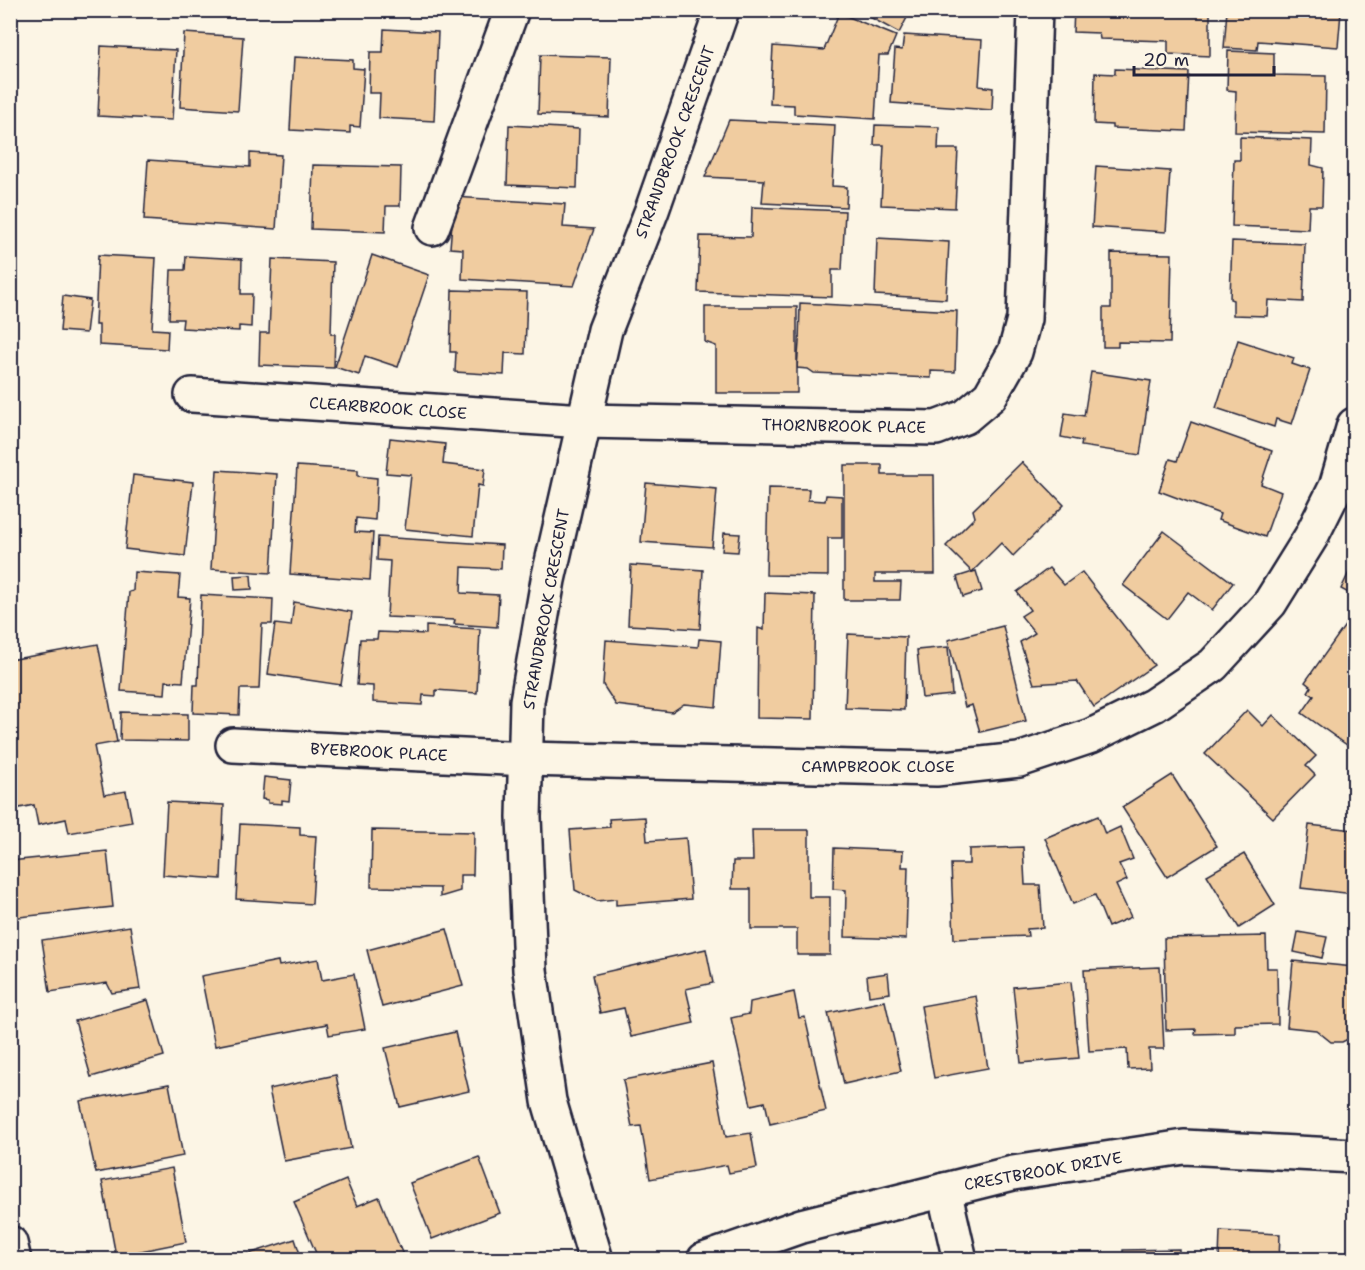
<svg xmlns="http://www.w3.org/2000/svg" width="1365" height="1270" font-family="'Shantell Sans',sans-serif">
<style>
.building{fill:#f0cca0;stroke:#22223b;stroke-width:1.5}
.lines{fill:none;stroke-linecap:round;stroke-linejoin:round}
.minor-casing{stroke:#22223b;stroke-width:38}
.minor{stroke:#fcf5e5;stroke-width:33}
.labels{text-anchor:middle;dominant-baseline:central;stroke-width:5;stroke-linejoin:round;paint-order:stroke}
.street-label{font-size:16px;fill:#22223b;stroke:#fcf5e5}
</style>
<rect width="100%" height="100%" fill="#fcf5e5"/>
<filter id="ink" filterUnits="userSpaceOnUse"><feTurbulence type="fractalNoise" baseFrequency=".0167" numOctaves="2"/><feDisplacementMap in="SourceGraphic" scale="12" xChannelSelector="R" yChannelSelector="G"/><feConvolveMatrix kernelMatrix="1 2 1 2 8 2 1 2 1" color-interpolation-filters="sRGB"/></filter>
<g filter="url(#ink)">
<g class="building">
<polygon points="857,10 911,10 899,33"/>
<polygon points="1074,10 1210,10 1210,56 1168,54 1168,41 1100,39 1099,33 1073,32"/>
<polygon points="1227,10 1324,10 1341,12 1338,47 1258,41 1257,50 1224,48"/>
<polygon points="839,13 896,36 888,55 879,55 875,119 794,114 794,105 770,104 773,46 824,50"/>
<polygon points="384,29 438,32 434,121 379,118 380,93 369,93 370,52 383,52"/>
<polygon points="184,33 243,37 238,111 180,107"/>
<polygon points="904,35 982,40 979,86 993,88 992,110 891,103 895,49 902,50"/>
<polygon points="101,46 176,50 172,120 98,116"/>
<polygon points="1228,51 1274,53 1274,75 1326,76 1325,134 1235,132 1236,91 1227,90"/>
<polygon points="540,55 611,57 609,117 538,114"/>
<polygon points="294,57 353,60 353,68 364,69 360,127 350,126 350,133 290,130"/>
<polygon points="1115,69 1189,72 1186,131 1112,128 1112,125 1094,124 1095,73 1115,74"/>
<polygon points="729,120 835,125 832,186 847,187 846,207 762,203 764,180 705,177"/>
<polygon points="509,125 579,129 577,188 507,185"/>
<polygon points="875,125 939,127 938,149 958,149 955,208 881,205 884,145 874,145"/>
<polygon points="1240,137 1312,140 1311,165 1323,168 1322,206 1309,206 1308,229 1232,226 1234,160 1240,160"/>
<polygon points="250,153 281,155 276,229 144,220 148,160 250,167"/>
<polygon points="313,165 401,167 400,206 386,206 385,232 311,229"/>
<polygon points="1096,166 1170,171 1166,232 1092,227"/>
<polygon points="454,197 565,204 563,227 594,229 574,286 462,279 463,249 450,248"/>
<polygon points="752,207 845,211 842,270 832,270 832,297 698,292 700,236 751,237"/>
<polygon points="877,238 949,242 946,299 875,295"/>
<polygon points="1232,241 1305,244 1303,302 1268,300 1267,316 1233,315 1233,300 1230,299"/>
<polygon points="1111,253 1172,254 1170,343 1118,342 1118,347 1103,347 1103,308 1111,308"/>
<polygon points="98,255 156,258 152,329 168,330 167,349 99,345 99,325 95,325"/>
<polygon points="372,255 429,275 398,367 365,356 359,375 335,367"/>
<polygon points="186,256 242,259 241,294 252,294 251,327 239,326 239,331 182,328 183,319 169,319 171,270 185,270"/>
<polygon points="272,259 333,262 331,334 335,334 334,368 259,365 260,333 269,333"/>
<polygon points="452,290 527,292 525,354 505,353 504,375 455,372 456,352 450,352"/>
<polygon points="63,296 90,300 86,333 60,331"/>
<polygon points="800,303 957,311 955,372 931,371 931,378 814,373 808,369 797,368 799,343"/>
<polygon points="705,307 797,307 797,393 716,393 716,346 705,342"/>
<polygon points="1238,340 1294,358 1292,364 1310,370 1292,424 1276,419 1274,427 1216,408"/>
<polygon points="1091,372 1151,381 1140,455 1081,446 1082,441 1061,437 1065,413 1084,416"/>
<polygon points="1191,422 1272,451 1261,484 1281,492 1265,537 1218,520 1220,514 1159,491 1170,459 1177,461"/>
<polygon points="390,438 445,444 443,464 485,469 483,486 478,485 473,536 405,529 411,475 386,473"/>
<polygon points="1022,462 1064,505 1013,556 1001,543 972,572 946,546 975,517 973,510"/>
<polygon points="844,465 882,465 882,475 934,475 935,574 875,574 875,582 901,582 900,600 844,600"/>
<polygon points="297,466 358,470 358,476 377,478 375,520 356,518 355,532 373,533 370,580 290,574"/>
<polygon points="217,470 277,474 271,573 211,569"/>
<polygon points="133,475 193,482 185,556 125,549"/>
<polygon points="646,483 717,489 712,547 641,542"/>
<polygon points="768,488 809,489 808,500 825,501 826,495 842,496 842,538 828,538 828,576 766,575"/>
<polygon points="1164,531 1233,583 1212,610 1188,592 1167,619 1123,585"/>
<polygon points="724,533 740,534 738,552 722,551"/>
<polygon points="378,537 502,545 501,569 462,567 461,593 499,595 497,627 454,624 455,620 387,617 390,561 377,560"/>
<polygon points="1354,562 1354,596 1341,589"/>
<polygon points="631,565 703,570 700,629 628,625"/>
<polygon points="1049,568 1064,585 1082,572 1154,665 1094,707 1077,681 1034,684 1020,642 1035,633 1021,616 1030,610 1017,592"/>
<polygon points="976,571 982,591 963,597 957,577"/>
<polygon points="134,572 180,575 178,597 190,598 183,682 166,681 165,694 121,691 129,592 133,591"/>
<polygon points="251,575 252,589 235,590 234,576"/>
<polygon points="765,593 815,595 813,719 757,718 758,628 764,630"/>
<polygon points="201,595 273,599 272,624 262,624 259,689 240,689 239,715 193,713 194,685 198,685"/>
<polygon points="294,602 352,612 341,685 268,674 275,624 291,626"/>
<polygon points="1346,624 1354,630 1354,750 1302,713 1314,696 1308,692 1311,687 1305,682"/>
<polygon points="426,626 480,629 477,693 436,690 436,696 423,695 422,705 373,702 373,686 357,685 360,639 377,639 378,632 426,634"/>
<polygon points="1003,626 1026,721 980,732 972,705 965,707 948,640"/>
<polygon points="848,634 906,637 904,710 845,708"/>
<polygon points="699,639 721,641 716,707 684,704 672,712 616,705 603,685 606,640 698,647"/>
<polygon points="98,644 117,742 94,746 104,795 126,791 132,822 69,833 66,819 38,825 34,805 10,810 10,660"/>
<polygon points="948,647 952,695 922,698 917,650"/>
<polygon points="1247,710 1263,726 1273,715 1316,756 1306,766 1315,775 1273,818 1205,754"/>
<polygon points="121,712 188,714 188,741 120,740"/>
<polygon points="1172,775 1217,846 1167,877 1122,807"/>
<polygon points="264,777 291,780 289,801 282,800 282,804 268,803 268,800 262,799"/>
<polygon points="167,802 224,805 221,879 163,875"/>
<polygon points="1098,816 1105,834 1120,827 1133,859 1119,864 1127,880 1116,885 1131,917 1108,927 1095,895 1073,904 1045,838"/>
<polygon points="645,817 647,841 686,838 691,899 616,905 616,899 597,901 575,890 570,830 610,827 609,819"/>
<polygon points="240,824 300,827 300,835 316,836 312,904 236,899"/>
<polygon points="1309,825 1354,830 1354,894 1301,888"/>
<polygon points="372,830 474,832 473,875 460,875 460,891 440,897 440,888 371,887"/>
<polygon points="752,830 809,830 809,897 830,897 830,955 797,955 797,929 751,929 751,889 732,889 733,861 753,861"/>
<polygon points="1023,847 1025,885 1040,885 1043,928 1027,929 1028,936 954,939 951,864 969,864 969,849"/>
<polygon points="834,848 903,851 902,867 908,867 906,939 845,937 846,890 833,889"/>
<polygon points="107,851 113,907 10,918 10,861"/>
<polygon points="1244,854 1275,905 1239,928 1207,875"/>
<polygon points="130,926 140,989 112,993 107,983 50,992 42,940"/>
<polygon points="447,929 463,986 382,1007 367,950"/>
<polygon points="1298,932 1327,937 1322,958 1294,952"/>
<polygon points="1266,936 1267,968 1277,968 1278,1024 1235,1025 1235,1033 1195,1034 1196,1029 1166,1030 1164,938"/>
<polygon points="706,949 713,983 686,989 694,1023 631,1037 624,1008 600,1013 592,975"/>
<polygon points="318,959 322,980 354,974 365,1029 329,1035 327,1024 215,1046 201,976 278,961 279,966"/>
<polygon points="1293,961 1354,967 1354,1036 1342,1042 1331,1042 1316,1030 1287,1027"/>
<polygon points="1160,967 1164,1049 1149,1049 1150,1068 1128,1069 1127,1049 1089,1051 1084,970"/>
<polygon points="888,973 890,993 869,996 867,976"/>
<polygon points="1071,982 1079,1058 1021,1063 1013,987"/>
<polygon points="794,992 799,1018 805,1017 826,1111 770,1124 765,1102 751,1105 731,1018 749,1014 750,1002"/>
<polygon points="976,996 988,1068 934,1078 921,1006"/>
<polygon points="148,1000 164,1056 91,1077 75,1021"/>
<polygon points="885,1001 901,1071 844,1084 828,1013"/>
<polygon points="455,1032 469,1091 400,1107 385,1048"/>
<polygon points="712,1063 726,1137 751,1133 757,1168 729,1173 727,1165 650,1179 641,1126 632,1127 623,1080"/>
<polygon points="336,1075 351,1148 284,1161 269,1089"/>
<polygon points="169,1084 183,1156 96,1173 80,1101"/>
<polygon points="479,1157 500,1213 432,1239 410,1183"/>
<polygon points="172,1168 186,1242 116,1256 102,1181"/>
<polygon points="346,1180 357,1206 379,1197 405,1260 319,1260 294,1202"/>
<polygon points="1220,1231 1280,1234 1279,1260 1219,1260"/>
<polygon points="295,1239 302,1260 230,1260"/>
<polygon points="1179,1249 1179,1260 1123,1260 1123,1250"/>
</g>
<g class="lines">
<defs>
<g id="minor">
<polyline points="432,228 512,10"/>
<polyline points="192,395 584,421 936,428 965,417 990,396 1015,352 1024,319 1035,10"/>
<polyline points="233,745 526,759 936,769 1019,760 1091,736 1154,705 1213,665 1270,603 1311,537 1336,487 1354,425"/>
<polyline points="944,1190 960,1260"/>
<polyline points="10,1243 14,1260"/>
<polyline points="596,1260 549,1101 530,970 524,817 527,701 548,580 605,330 652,210 722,10"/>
<polyline points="704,1260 801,1226 1013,1173 1184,1147 1354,1156"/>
</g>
</defs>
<use href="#minor" class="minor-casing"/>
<use href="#minor" class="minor"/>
</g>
</g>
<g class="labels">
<g class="street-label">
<text transform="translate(675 142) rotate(-70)">STRANDBROOK CRESCENT</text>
<text transform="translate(388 408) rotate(4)">CLEARBROOK CLOSE</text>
<text transform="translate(844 426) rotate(1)">THORNBROOK PLACE</text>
<text transform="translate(546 609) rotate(-80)">STRANDBROOK CRESCENT</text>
<text transform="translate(379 752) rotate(3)">BYEBROOK PLACE</text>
<text x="878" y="766">CAMPBROOK CLOSE</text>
<text transform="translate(1043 1171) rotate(-10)">CRESTBROOK DRIVE</text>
</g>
</g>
<rect width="1365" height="1270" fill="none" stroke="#fcf5e5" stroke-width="36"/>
<rect x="18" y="18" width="1329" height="1234" fill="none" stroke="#22223b" stroke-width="2" filter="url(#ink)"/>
<path d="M1134 66v9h140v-9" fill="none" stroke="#22223b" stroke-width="3"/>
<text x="1143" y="66" font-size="18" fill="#22223b" stroke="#fcf5e5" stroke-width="4.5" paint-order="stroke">20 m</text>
</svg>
